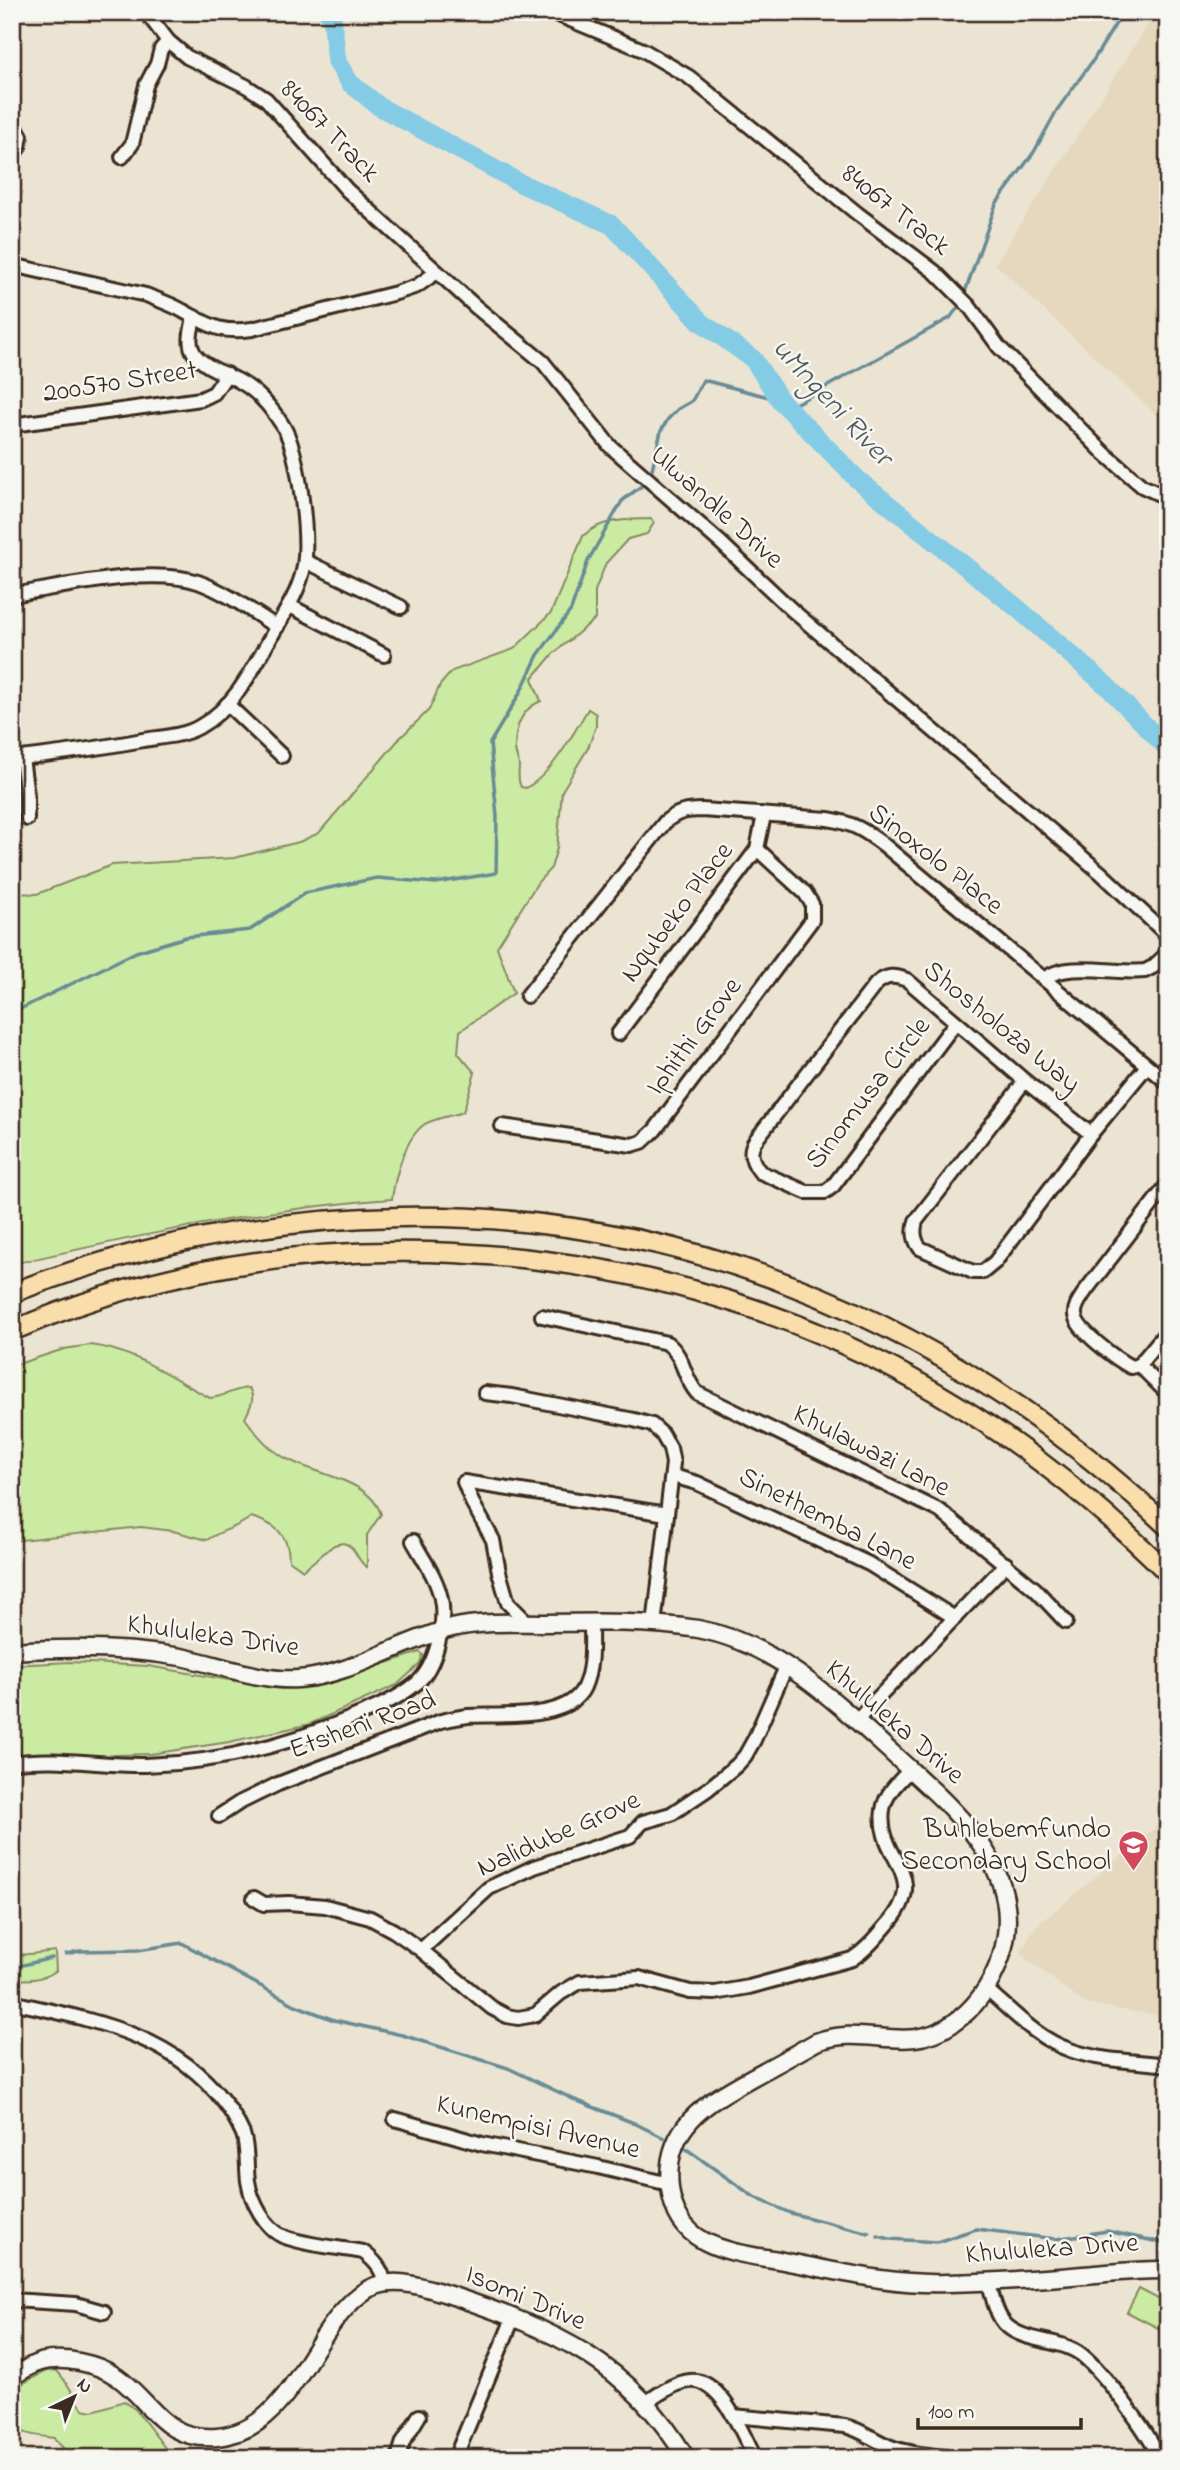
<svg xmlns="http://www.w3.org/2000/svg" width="1180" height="2470" font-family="'Indie Flower',sans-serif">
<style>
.built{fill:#e5d8be}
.green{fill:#cbeba3;stroke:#838a60;stroke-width:2}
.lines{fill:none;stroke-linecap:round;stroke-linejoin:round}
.stream{stroke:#678b95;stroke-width:3.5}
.river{stroke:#84cbe5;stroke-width:19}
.street-casing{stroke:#3b2a1e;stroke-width:18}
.secondary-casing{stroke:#3b2a1e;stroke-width:21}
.primary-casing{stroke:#3b2a1e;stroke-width:23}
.street{stroke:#f6f6f2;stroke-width:12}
.secondary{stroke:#f6f6f2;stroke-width:16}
.primary{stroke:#f9deab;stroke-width:18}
.labels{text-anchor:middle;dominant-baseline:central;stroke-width:5;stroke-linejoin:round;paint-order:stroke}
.street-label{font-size:28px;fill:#3b2a1e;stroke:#f6f6f2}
.poi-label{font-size:28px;fill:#3b2a1e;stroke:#f6f6f2;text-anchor:end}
.water-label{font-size:30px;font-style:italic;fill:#515a5a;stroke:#f6f6f2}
</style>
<rect width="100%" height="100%" fill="#ece4d3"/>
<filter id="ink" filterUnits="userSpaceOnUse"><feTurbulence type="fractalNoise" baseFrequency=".0143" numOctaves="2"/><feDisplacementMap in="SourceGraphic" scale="14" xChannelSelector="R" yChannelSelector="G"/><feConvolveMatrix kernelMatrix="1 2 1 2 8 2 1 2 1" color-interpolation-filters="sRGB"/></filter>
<g filter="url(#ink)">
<g class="built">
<polygon points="1156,12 1168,12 1168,426 995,264"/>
<polygon points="1168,1817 1168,2017 1085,2004 1020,1954 1034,1928"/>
</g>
<g class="green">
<path d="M651 519 654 523 647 534 628 539 606 563 595 591V619L553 654 532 679 541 701C521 709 515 727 515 748 515 754 518 759 519 765 519 773 517 779 521 787L526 788C552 774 573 734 588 709L596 714V726L588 748 562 791 557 848 551 868 538 882 497 947 514 993 460 1031 458 1053 475 1073 463 1112C451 1116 436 1118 425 1124 405 1137 395 1177 392 1199 264 1208 137 1236 12 1264V895L16 893 37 894 112 865 234 858 299 842 319 833 400 738 429 710 440 685 452 671 514 649 551 613 583 536C602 518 626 520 651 519Z"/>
<path d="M90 1345C133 1349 172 1378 210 1398 224 1397 236 1388 249 1388 256 1398 250 1408 245 1418 255 1432 265 1445 279 1454 308 1475 368 1476 381 1514L367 1535V1567C356 1561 357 1546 343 1543L334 1545 303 1570 289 1560C289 1534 275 1524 251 1517 235 1530 224 1528 207 1540L173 1531 141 1527 12 1541V1366L64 1349Z"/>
<polygon points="420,1652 423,1655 420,1664 397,1685 310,1724 229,1742 151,1754 12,1758 12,1665 70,1662 148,1666 281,1689 318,1686"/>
<path d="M55 1951 56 1971C41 1980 30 1980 12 1979V1956Z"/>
<polygon points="1139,2289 1168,2304 1168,2333 1127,2312"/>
<path d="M56 2370C66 2379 74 2397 83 2409L93 2411 124 2401 136 2410 166 2449 177 2454 199 2453 190 2458H72L54 2438C40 2436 25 2435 12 2427V2389L46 2371Z"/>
</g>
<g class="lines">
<g class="stream">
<polyline points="964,295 996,204 1034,152 1057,110 1094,59 1123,12"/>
<polyline points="788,408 950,318 962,302"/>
<polyline points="652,469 661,431 668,419 678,409 692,401 703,380 780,400"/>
<polyline points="12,1013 136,952 186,937 250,930 305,893 377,878 436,883 496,873 497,816 490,743 520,693 538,655 571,610 588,561 622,501 644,484"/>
<polyline points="66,1954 80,1951 138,1950 182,1943 295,2005 334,2020 402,2035 508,2068 575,2100 634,2123 664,2138"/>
<polyline points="12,1965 23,1965 52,1958"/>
<polyline points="685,2148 754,2197 790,2213 869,2233"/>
<polyline points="878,2236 890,2239 937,2242 976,2229 1056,2239 1107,2231 1168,2244"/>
</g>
<polyline class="river" points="328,12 332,17 337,62 350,83 380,107 520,183 612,225 701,322 753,359 780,400 858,480 1016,607 1107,686 1168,749"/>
<defs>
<g id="street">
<polyline points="146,12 168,41 187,57 246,86 266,99 347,190 476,307 543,362 610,446 721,543 792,610 1101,873 1168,936"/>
<polyline points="551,12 643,50 689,77 858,214 935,272 969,306 999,347 1104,453 1142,486 1168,498"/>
<polyline points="12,121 21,136 19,147 12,156"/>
<polyline points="122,157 132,144 146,85 157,64 161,49 168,41"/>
<path d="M12 265 146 295C158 300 171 304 183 311 209 325 220 334 252 329L396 293 417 286 437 272"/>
<polyline points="12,425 201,399 214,393 227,374"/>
<polyline points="305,561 401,607"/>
<path d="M12 595C63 587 150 566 198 582 226 592 251 611 277 627"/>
<polyline points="290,606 384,655"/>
<polyline points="227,704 282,756"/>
<polyline points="22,758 27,795 27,819"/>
<path d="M12 759C56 754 100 748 143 740 162 737 183 736 199 727 237 706 256 663 276 628 287 609 298 592 303 571 310 540 299 452 283 426 272 408 257 391 239 381 225 373 203 367 194 353 187 343 192 329 194 317"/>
<path d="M1045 979C1064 961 1119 974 1145 971L1153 967 1168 953"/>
<path d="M527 996 665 822C677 812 686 810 702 810L828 819C853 823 864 830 884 845L1168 1083"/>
<path d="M956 1022 833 1186 825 1192H806L760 1172C752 1162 748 1152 755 1141L876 984C886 975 895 975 907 980L1025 1081 1091 1134"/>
<polyline points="618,1034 757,849 764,815"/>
<path d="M1025 1081 916 1221C913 1231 914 1240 920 1248L973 1272H983L995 1262 1091 1134 1147 1066"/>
<polyline points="502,1126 632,1145 642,1142 655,1130 812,920 812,904 805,893 757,849"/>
<path d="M1168 1184 1086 1290C1081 1298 1074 1306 1075 1315 1077 1331 1118 1360 1131 1367L1139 1365 1168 1330"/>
<path d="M542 1316 667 1343C685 1357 682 1376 697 1393L940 1511 1035 1589 1066 1622"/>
<polyline points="1139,1365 1168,1394"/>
<polyline points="485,1393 512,1396 634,1420 652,1425 662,1434 670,1448 673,1463 654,1625"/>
<polyline points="673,1476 697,1483 869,1564 955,1618"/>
<polyline points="528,1623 508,1603 499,1572 493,1540 472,1502 464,1482 667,1514"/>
<polyline points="856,1721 1006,1564"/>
<path d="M12 1763C56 1756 101 1766 145 1765 216 1763 287 1745 351 1718 374 1709 398 1699 417 1683 436 1666 446 1623 441 1599 437 1578 423 1559 413 1541"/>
<path d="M219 1816 239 1803 278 1784 441 1721C450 1719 459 1717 468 1716 499 1714 568 1722 584 1687 593 1666 591 1645 591 1622"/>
<path d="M254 1898 264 1904 289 1903 325 1906 370 1918 394 1931 421 1950 492 2008 507 2016 518 2018 535 2015 561 1993 580 1982 639 1978 690 1992 715 1993 749 1987 852 1959C866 1950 876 1938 887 1925 933 1874 876 1859 883 1810 885 1794 899 1781 910 1770"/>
<polyline points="421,1950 489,1888 534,1867 630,1836 643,1822 671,1814 708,1789 737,1765 745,1756 754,1740 786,1667"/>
<path d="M986 1989C1012 2011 1037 2039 1070 2050 1100 2061 1136 2061 1168 2065"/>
<path d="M12 2002C91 2020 172 2033 224 2102 231 2111 238 2123 243 2134 248 2148 246 2166 248 2181 251 2201 265 2229 285 2237 309 2246 337 2247 363 2252 373 2259 383 2270 384 2282"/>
<polyline points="395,2119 482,2144 598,2167 669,2184"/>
<path d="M989 2282C992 2295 996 2317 1007 2326 1026 2343 1060 2338 1082 2355 1106 2375 1146 2429 1160 2458"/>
<polyline points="12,2300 76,2304 104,2312"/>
<path d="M645 2403C658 2395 674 2382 690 2381 721 2377 743 2435 755 2458"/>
<path d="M733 2416 845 2426C862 2430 875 2441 891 2447 910 2454 930 2455 950 2458"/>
<polyline points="398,2458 403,2442 419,2416"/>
<polyline points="455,2458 514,2316"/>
</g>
<g id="secondary">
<path d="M12 1651C69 1647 124 1647 181 1657 217 1664 262 1682 298 1679 352 1675 400 1641 452 1628 481 1621 513 1623 543 1623 594 1622 648 1621 698 1629 775 1643 836 1702 892 1753 949 1806 1030 1867 1001 1957 992 1983 976 2008 952 2024 905 2056 866 2023 816 2042 795 2054 773 2066 751 2078 706 2103 663 2127 670 2188 677 2250 734 2252 783 2261 837 2271 891 2285 946 2283 992 2282 1038 2279 1083 2275 1111 2273 1140 2269 1168 2270"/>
<path d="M12 2377C20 2372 31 2365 40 2362 63 2356 97 2363 117 2377 153 2402 162 2441 217 2437 293 2430 308 2333 362 2293 389 2273 424 2287 453 2296 554 2330 629 2362 686 2458"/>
</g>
<g id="primary">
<path d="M12 1293C258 1197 543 1189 790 1285 931 1339 1058 1424 1168 1527"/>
<path d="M12 1331C152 1270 303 1246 455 1253 737 1267 969 1375 1168 1573"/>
</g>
</defs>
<use href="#street" class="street-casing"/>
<use href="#secondary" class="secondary-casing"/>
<use href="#primary" class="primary-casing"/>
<use href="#street" class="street"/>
<use href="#secondary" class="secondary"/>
<use href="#primary" class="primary"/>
</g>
</g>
<defs>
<symbol id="school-pin" viewBox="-11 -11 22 30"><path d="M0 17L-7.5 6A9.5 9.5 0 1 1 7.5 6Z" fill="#d1495b" stroke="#f6f6f2"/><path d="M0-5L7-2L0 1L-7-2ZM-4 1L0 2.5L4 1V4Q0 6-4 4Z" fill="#fff"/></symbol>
</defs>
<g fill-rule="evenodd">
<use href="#school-pin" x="1116" y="1828" width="35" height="47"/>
</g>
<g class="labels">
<g class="street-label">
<text transform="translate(329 132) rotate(46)">84067 Track</text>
<text transform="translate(895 211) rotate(38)">84067 Track</text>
<text transform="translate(120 383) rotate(-9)">200570 Street</text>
<text transform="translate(716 508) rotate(42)">Ulwandle Drive</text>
<text transform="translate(935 860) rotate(38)">Sinoxolo Place</text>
<text transform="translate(678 913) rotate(-53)">Nqubeko Place</text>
<text transform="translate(1001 1028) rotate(39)">Shosholoza Way</text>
<text transform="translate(695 1037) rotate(-53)">Iphithi Grove</text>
<text transform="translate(869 1094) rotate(-52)">Sinomusa Circle</text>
<text transform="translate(871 1452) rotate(27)">Khulawazi Lane</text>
<text transform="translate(827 1520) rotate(27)">Sinethemba Lane</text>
<text transform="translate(213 1637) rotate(8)">Khululeka Drive</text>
<text transform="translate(894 1723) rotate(41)">Khululeka Drive</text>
<text transform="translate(363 1726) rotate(-20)">Etsheni Road</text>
<text transform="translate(559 1835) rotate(-24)">Nalidube Grove</text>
<text transform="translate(538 2128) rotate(13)">Kunempisi Avenue</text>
<text transform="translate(1052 2250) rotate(-4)">Khululeka Drive</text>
<text transform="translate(525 2299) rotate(23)">Isomi Drive</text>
</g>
<g class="poi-label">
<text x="1111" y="1830">Buhlebemfundo<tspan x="1111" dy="32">Secondary School</tspan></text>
</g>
<g class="water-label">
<text transform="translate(831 403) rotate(47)">uMngeni River</text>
</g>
</g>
<rect width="1180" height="2470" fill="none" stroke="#f6f6f2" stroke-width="42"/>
<rect x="21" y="21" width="1138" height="2428" fill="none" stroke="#3b2a1e" stroke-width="2.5" filter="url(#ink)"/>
<g transform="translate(74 2397) rotate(43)" stroke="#f6f6f2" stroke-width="5" paint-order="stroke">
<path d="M0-5L12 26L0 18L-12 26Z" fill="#3b2a1e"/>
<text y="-10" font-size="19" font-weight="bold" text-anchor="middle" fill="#3b2a1e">N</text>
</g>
<path d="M918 2418v10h163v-10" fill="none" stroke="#3b2a1e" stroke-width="3.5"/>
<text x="928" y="2418" font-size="21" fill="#3b2a1e" stroke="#f6f6f2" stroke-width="5" paint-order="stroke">100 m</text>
</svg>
